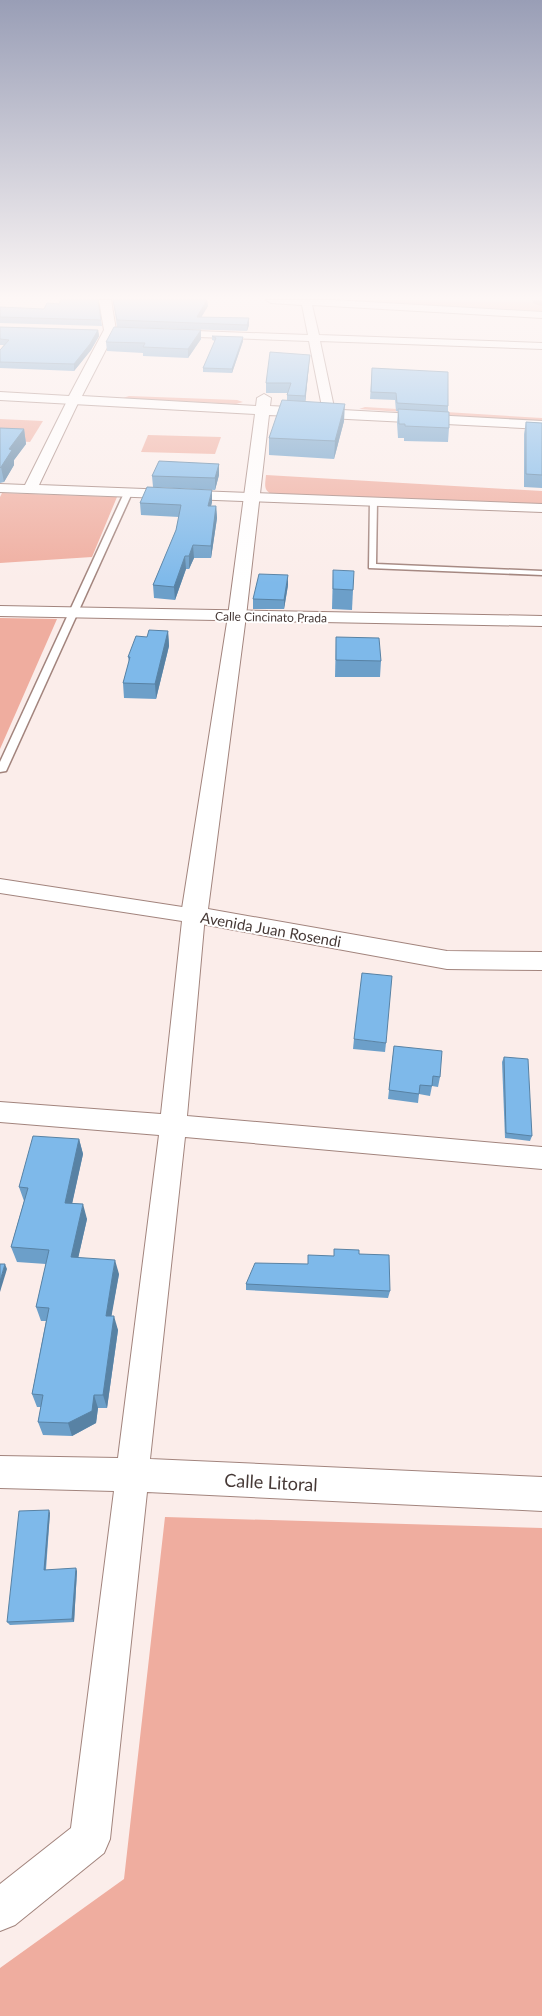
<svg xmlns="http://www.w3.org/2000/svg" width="542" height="2016" font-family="Lato,sans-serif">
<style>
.green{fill:#efad9f}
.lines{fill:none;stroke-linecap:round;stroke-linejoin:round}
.river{fill:#c47c6c;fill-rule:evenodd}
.service-casing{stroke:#a2847d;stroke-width:3}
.minor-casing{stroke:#a2847d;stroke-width:2}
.secondary-casing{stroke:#a2847d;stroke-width:2}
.service{fill:#fff;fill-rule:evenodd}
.minor{fill:#fff;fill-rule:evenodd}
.secondary{fill:#fff;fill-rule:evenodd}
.wall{fill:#6c9fc9}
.shaded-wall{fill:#5882a4}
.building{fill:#7eb9ea;stroke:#5882a4}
.labels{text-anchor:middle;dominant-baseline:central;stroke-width:4;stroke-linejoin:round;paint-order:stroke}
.far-street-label{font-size:12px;fill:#463936;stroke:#fff}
.street-label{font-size:15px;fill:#463936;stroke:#fff}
.near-street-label{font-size:18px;fill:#463936;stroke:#fff}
</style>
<rect width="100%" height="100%" fill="#fbedea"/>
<g class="green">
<polygon points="324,300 542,300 542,312"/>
<polygon points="129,396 237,400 243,402 236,404 123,398"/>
<polygon points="365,407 542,418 542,422 359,409"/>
<polygon points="0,419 43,421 30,442 0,440"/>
<polygon points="148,435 221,437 215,454 141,452"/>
<path d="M266 475 542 491V506L274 495C263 491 265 486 266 475Z"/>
<polygon points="2,493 117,497 92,557 0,563 0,497"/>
<polygon points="0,618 57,619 0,749"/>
<polygon points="165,1517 542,1528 542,2016 0,2016 0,1968 124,1879"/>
</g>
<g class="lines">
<polygon class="river" points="532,300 542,300 542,306 534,304"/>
<defs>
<g id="service">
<polygon points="125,491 132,493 7,769 6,771 0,772 0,762"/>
<polygon points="370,499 377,501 376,564 542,571 542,575 369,568"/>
</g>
<g id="minor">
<polygon points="266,300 332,300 542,312 542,318 312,305 319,335 542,343 542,349 320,341 335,412 329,416 323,412 309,341 169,336 164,333 169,330 308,335 302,305 271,303"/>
<polygon points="74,395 80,399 39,485 542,504 542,512 0,492 0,484 25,485 68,399"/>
<polygon points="0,606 542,616 542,626 0,616"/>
<polygon points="0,879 202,910 205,915 187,1116 542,1147 542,1169 185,1137 150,1459 542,1477 542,1511 147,1492 110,1839 104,1853 15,1925 0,1931 0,1884 71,1828 114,1491 0,1488 0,1456 118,1458 159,1135 0,1122 0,1102 161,1114 182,921 0,893"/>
</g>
<polygon id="secondary" points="99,300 111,300 116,330 82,396 256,406 257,398 264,394 271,398 270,406 542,421 542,429 269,415 246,616 208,909 447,951 542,952 542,970 447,969 185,921 181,915 228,616 255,414 0,400 0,392 69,396 104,330"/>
</defs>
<use href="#service" class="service-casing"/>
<use href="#minor" class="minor-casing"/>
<use href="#secondary" class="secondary-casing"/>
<use href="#service" class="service"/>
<use href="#minor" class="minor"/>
<use href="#secondary" class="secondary"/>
</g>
<g class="wall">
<polygon points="113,300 207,300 208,306 201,317 249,318 249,325 247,331 117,327"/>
<polygon points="0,307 101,320 102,326 0,323"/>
<polygon points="0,327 98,330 99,336 91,350 74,371 0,368 0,350 4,345 0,345"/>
<polygon points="201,330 201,339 188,358 143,356 143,353 107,351 106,342"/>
<polygon points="212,336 243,341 232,373 203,372 203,368 215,341 212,340"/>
<polygon points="310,355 305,402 344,421 334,459 269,455 269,438 287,401 287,393 266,393 266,383"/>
<polygon points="372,368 448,406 448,412 449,428 448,442 404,441 404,438 398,438 397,423 398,411 396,411 395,400 370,399"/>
<polygon points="526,422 542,423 542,488 524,487 524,434"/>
<polygon points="0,428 24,429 26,444 14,460 14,465 4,482 0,483"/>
<polygon points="219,464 219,475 215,490 153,487 152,476"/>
<polygon points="212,502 211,506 216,506 217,518 211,558 194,558 189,569 186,569 175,600 154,598 153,585 176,530 179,517 141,515 140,503"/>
<polygon points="333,570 353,590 352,610 332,609"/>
<polygon points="288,585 284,609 253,609 253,599"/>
<polygon points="168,631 169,646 156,699 124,698 123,683 129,662 128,657 147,637"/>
<polygon points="336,637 381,661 380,677 335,677"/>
<polygon points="354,1039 386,1043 385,1052 353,1049"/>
<polygon points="394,1046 440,1077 438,1087 432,1086 430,1096 419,1094 418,1103 388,1099"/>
<polygon points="504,1057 532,1136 530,1141 505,1138 502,1062"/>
<polygon points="79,1139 83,1154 72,1203 87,1219 78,1258 119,1274 111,1316 118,1330 107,1408 98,1408 96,1423 72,1436 43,1435 38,1422 41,1407 37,1407 32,1394 46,1321 41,1321 36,1307 46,1264 17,1262 11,1247 24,1201 19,1187"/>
<polygon points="334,1249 359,1254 390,1291 388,1298 246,1290 246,1284 334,1256"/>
<polygon points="50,1513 46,1570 77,1571 74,1622 10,1625 7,1622"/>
</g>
<g class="shaded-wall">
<polygon points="207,300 208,306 198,323 197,317"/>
<polygon points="249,318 249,325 247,331 247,325"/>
<polygon points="98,330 99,336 91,350 74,371 74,364"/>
<polygon points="201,330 201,339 188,358 188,349"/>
<polygon points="243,337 243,341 232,373 232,369"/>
<polygon points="310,355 309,364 305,406 305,396"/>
<polygon points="345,404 344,421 334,459 335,441"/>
<polygon points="24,429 26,444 14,460 14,465 4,482 1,467 9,449"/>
<polygon points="219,464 219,475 215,490 215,478"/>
<polygon points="212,490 212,502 208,518 208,506"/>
<polygon points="216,506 217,518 211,558 211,546"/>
<polygon points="193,545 194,558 189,569 189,556"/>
<polygon points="185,556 186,569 175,600 174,587"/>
<polygon points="288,575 288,585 284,609 284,600"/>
<polygon points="168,631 169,646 156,699 155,684"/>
<polygon points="79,1139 83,1154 69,1218 65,1203"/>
<polygon points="83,1204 87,1219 75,1272 71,1257"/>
<polygon points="115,1260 119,1274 109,1330 106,1316"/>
<polygon points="5,1264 7,1269 0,1292 0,1281"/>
<polygon points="114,1316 118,1330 107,1408 103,1395"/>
<polygon points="94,1395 98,1408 96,1423 72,1436 68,1423"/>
<polygon points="49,1510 50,1513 45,1573 44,1570"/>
<polygon points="76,1568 77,1571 74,1622 72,1619"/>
</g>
<g class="building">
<polygon points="61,300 98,300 101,320 0,317 0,307 44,309 47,303 59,304"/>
<polygon points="113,300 207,300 197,317 249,318 247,325 117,320"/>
<polygon points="0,327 98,330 90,344 74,364 0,362 0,350 9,340 0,339"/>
<polygon points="114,327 201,330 188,349 143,347 145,343 106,342"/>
<polygon points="212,336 243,337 232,369 203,368 216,338"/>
<polygon points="270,352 310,355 305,396 287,395 291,383 266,383"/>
<polygon points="372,368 448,372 448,406 397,403 396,393 371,392"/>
<polygon points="282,400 345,404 335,441 269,438"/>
<polygon points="398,409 449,412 449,428 405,426 405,424 399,424"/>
<polygon points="526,422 542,423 542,475 526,474"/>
<polygon points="0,428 24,429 9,449 12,450 1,467 0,468"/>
<polygon points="159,461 219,464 215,478 152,476"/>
<polygon points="147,487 212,490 208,506 216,506 211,546 193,545 189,556 185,556 174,587 153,585 176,530 181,505 140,503"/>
<polygon points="333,570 354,571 353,590 333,589"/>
<polygon points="259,574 288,575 284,600 253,599"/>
<polygon points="149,630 168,631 155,684 123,683 130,657 128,657 136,636 147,637"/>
<polygon points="336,637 379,638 381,661 336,660"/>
<polygon points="362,973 392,976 386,1043 354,1039"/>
<polygon points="394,1046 442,1051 440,1077 433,1076 432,1086 420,1085 419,1094 389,1090"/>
<polygon points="504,1057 528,1059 532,1136 506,1133"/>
<polygon points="33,1136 79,1139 65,1203 83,1204 71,1257 115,1260 106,1316 114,1316 103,1395 94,1395 92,1411 68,1423 38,1422 43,1395 32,1394 49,1308 36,1307 49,1250 11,1247 28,1188 19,1187"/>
<polygon points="334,1249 359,1250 359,1254 389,1255 390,1291 246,1284 255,1263 308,1264 308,1255 334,1256"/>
<polygon points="0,1264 5,1264 0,1281"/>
<polygon points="49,1510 44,1570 76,1568 72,1619 7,1622 19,1511"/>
</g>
<linearGradient id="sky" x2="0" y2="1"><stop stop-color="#999eb6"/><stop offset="0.51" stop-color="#fdf7f6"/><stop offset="1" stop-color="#fdf7f6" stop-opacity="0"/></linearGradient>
<rect width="542" height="583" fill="url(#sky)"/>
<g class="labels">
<g class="far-street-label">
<text transform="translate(271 617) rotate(1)">Calle Cincinato Prada</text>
</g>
<g class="street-label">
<text transform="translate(271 929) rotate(10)">Avenida Juan Rosendi</text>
</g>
<g class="near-street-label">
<text transform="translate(271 1482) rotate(3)">Calle Litoral</text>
</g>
</g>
</svg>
